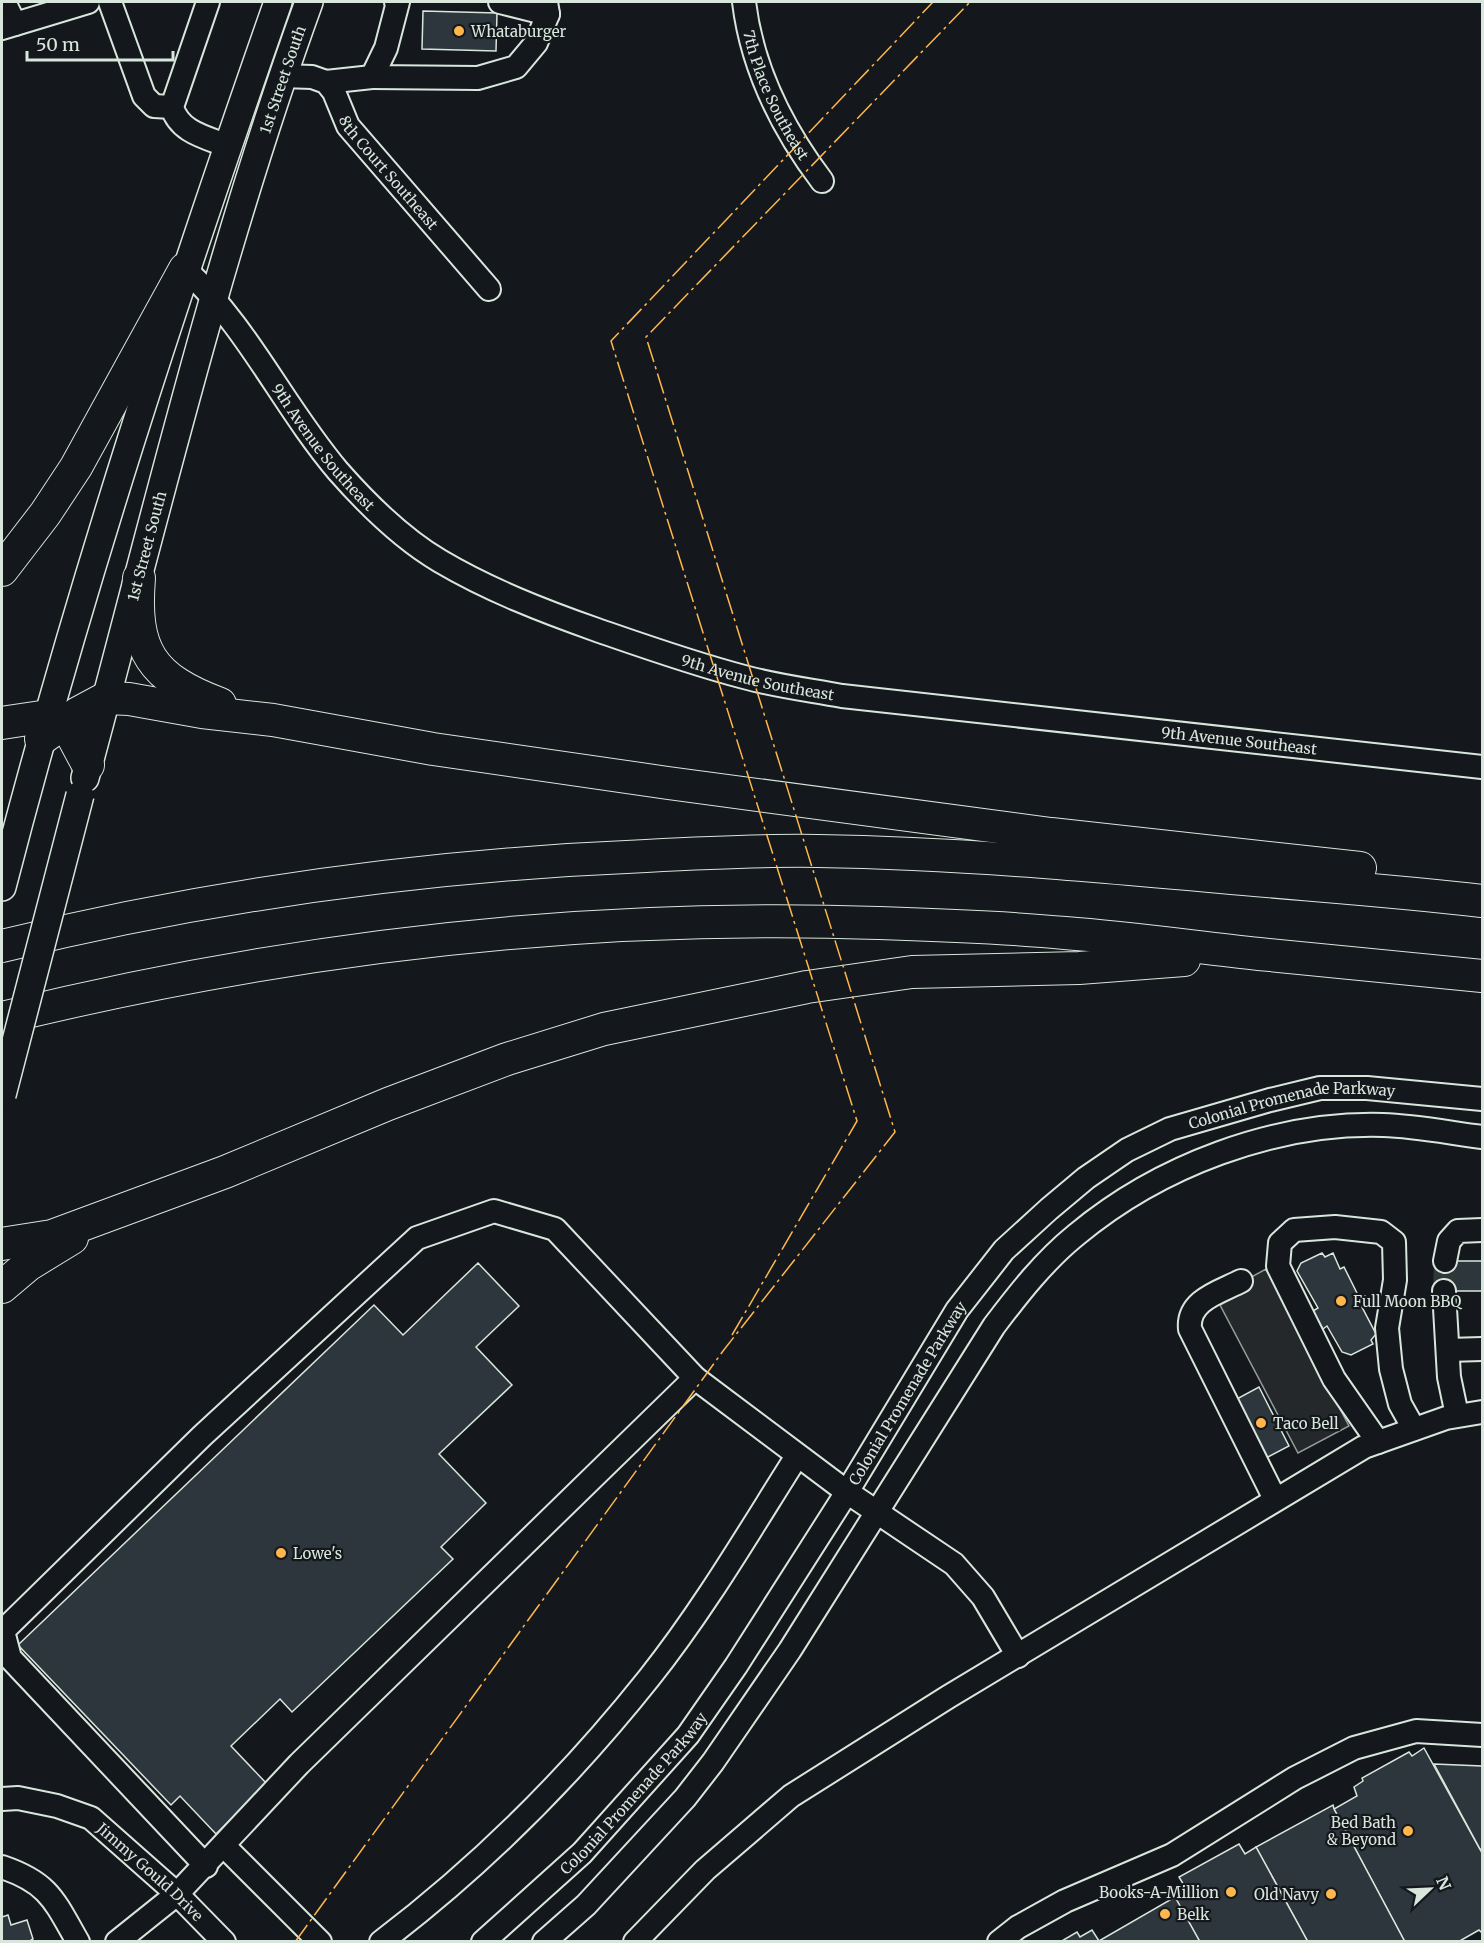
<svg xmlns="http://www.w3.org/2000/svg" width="1484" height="1943" font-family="Merriweather,serif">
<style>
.parking{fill:#24282b;stroke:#939e99;stroke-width:1.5}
.building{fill:#2c363c;stroke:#d8e6dc;stroke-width:1.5}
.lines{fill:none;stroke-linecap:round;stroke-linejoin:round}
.minor-tunnel{stroke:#313739;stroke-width:22;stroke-dasharray:22 11;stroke-linecap:butt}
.minor-casing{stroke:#d8e6dc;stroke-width:26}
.major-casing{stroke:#d8e6dc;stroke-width:30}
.highway-casing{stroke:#d8e6dc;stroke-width:34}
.minor{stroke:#14181c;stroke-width:22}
.major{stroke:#14181c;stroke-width:27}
.highway{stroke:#14181c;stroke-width:32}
.major-bridge-casing{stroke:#d8e6dc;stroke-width:30;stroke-linecap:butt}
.major-bridge{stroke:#14181c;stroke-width:27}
.power{stroke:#ffb74d;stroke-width:1.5;stroke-dasharray:21 4.5 3 4.5;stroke-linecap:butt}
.poi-dot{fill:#ffb74d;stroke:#14181c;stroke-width:2}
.labels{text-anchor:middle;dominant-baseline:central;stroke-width:4.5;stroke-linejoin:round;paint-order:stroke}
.poi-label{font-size:15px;fill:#d8e6dc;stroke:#14181c;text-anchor:start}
.street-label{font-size:15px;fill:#d8e6dc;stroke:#14181c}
</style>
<rect width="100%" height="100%" fill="#14181c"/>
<polygon class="parking" points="1266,1269 1349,1426 1298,1453 1220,1305 1249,1290 1244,1281"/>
<g class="building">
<polygon points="423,11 497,13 496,51 422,49"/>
<polygon points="1322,1253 1325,1257 1333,1253 1340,1269 1344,1267 1360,1299 1365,1296 1369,1304 1362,1307 1376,1334 1371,1340 1373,1344 1351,1355 1342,1352 1327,1326 1323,1329 1313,1311 1318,1308 1297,1271 1301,1263"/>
<rect x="1436" y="1261" width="46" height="30"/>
<polygon points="478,1263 519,1306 476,1347 512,1385 439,1454 486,1503 441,1547 453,1559 292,1712 280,1699 231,1746 267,1784 216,1834 180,1796 171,1805 18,1645 374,1305 403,1335"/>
<polygon points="1259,1387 1289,1446 1262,1460 1233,1401"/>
<polygon points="1424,1748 1482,1853 1482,1933 1479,1930 1458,1942 1405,1942 1334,1809 1357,1796 1354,1787 1363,1781 1362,1778 1409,1752 1412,1756"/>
<polygon points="1434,1764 1482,1766 1482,1849 1480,1849"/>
<polygon points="1333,1805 1334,1809 1405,1942 1308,1942 1256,1847"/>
<polygon points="1239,1844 1245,1854 1256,1847 1308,1942 1200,1942 1175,1897 1185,1887 1179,1877"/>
<polygon points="1175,1897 1200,1942 1060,1942 1077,1932 1080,1937 1092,1930 1099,1941"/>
<polygon points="8,1915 11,1925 27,1920 33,1939 28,1942 2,1942 2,1917"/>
</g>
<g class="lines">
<polyline class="minor-tunnel" points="1444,1291 1445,1261"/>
<defs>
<g id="minor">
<polyline points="110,2 144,96 154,106 172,107"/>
<path d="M208 2 172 107C179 132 205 137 228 146"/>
<polyline points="396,2 398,2 386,48 372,77 478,78 516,67 536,43 548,14 546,2"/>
<polyline points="500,2 548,14"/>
<path id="s1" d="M744 2C752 68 782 128 822 181"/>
<polyline points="2,3 6,6 15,24"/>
<polyline points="2,28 88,2"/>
<path id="s2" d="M282 76 312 77 326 82 334 92 348 126 489 289"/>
<polyline points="326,82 372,77"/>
<path id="s3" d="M185 269C248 327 283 406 338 471 367 504 401 538 440 561 489 590 543 611 597 630 646 647 694 664 744 677 776 686 810 690 842 696L1482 767"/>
<polyline points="1445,1261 1449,1241 1458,1231 1482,1230"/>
<path d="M1241 1281C1220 1292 1187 1300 1190 1329L1275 1499"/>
<polyline points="1444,1291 1449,1377 1457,1415"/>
<polyline points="1448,1350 1482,1349"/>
<polyline points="1378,1442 1334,1379 1278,1266 1280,1243 1294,1230 1335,1227 1381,1232 1394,1242 1395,1280 1387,1328 1391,1369 1400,1404 1414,1429"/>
<path id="s4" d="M2 1799 18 1798 57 1806 91 1818 177 1894 224 1942"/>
<polyline points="224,1846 320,1942"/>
<polyline points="206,1866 10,1658 3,1631 202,1436 417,1238 494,1211 555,1229 695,1378"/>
<path d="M2 1867C49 1883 54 1900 78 1942"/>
<polyline points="117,1942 177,1894 299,1764 695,1378 847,1492 954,1564 983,1597 1018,1656"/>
<path d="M381 1942C481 1866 571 1776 649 1678 704 1609 750 1530 797 1456"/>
<path id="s5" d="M483 1942 582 1853 688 1735 736 1666 847 1492 957 1310 1004 1250 1049 1209 1086 1178 1127 1150 1170 1129 1270 1100 1320 1088H1367L1482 1099"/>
<path d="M544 1942 586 1905 685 1798 713 1762 790 1650 994 1326C1019 1293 1044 1261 1076 1235 1159 1166 1274 1122 1383 1125 1416 1126 1450 1133 1482 1137"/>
<polyline points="635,1942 705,1870 791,1796 948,1697 1364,1447 1446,1418 1482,1412"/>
<polyline points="999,1942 1018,1927 1065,1901 1172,1855 1295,1778 1354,1748 1416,1731 1482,1735"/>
</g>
<g id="major">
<path id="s6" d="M85 778C155 518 217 255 309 2"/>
<path d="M2 887C79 588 176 293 278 2"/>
</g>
<g id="highway">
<polyline points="2,570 45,514 76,467 185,269"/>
<path d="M139 578C133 651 151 678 220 704"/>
<polyline points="2,723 48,716 65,722 88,765"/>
<polyline points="41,739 78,713 106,698 129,699 202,712 273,720 433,749 668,783 1051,834 1360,868"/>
<path d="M2 946C213 894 429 865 646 856 703 853 761 850 818 851 953 853 1087 865 1221 877 1308 885 1396 891 1482 901"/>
<path d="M2 1018C287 948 584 913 878 923 940 925 1003 927 1065 933 1130 938 1194 947 1259 954 1333 962 1408 968 1482 976"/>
<polyline points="2,1244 52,1236 225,1172 388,1104 507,1059 604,1029 807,987 912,972 1079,968 1184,960"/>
<polyline points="2,1287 28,1265 72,1238"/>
</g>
</defs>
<use href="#minor" class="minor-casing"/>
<use href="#major" class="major-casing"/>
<use href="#highway" class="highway-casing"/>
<use href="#minor" class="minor"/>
<use href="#major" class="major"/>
<use href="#highway" class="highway"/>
<defs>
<polyline id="major-bridge" points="2,1095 80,795"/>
</defs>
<use href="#major-bridge" class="major-bridge-casing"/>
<use href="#major-bridge" class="major-bridge"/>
<g class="power">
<polyline points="732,1335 857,1121 611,341 933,2"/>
<polyline points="295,1942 723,1351 895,1132 646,337 970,2"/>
</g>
</g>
<g class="poi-dot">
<circle cx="459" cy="31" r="6"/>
<circle cx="1341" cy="1301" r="6"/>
<circle cx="1261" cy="1423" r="6"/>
<circle cx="281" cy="1553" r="6"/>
<circle cx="1408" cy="1831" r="6"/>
<circle cx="1231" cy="1892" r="6"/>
<circle cx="1331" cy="1894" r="6"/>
<circle cx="1165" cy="1914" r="6"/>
</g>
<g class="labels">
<g class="poi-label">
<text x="471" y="31">Whataburger</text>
<text x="1353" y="1301">Full Moon BBQ</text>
<text x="1273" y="1423">Taco Bell</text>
<text x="293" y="1553">Lowe's</text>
<text x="1396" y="1822" text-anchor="end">Bed Bath<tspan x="1396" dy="17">&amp; Beyond</tspan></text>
<text x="1219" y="1892" text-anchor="end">Books-A-Million</text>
<text x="1319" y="1894" text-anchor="end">Old Navy</text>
<text x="1177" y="1914">Belk</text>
</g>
<g class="street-label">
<text stroke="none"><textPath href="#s6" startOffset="726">1st Street South</textPath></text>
<text stroke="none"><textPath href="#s1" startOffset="99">7th Place Southeast</textPath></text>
<text stroke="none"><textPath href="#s2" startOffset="156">8th Court Southeast</textPath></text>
<text stroke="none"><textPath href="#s3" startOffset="226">9th Avenue Southeast</textPath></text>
<text stroke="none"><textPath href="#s6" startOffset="240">1st Street South</textPath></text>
<text stroke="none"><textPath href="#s3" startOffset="730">9th Avenue Southeast</textPath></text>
<text stroke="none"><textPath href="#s3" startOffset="1216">9th Avenue Southeast</textPath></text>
<text stroke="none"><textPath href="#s5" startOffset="1203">Colonial Promenade Parkway</textPath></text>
<text stroke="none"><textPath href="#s5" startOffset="698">Colonial Promenade Parkway</textPath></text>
<text stroke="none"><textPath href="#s5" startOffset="212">Colonial Promenade Parkway</textPath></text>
<text stroke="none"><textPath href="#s4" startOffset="172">Jimmy Gould Drive</textPath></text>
</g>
</g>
<rect width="1484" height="1943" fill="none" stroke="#d8e6dc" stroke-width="6"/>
<g transform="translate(1430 1889) rotate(67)" stroke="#14181c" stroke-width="4.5" paint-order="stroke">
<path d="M0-4.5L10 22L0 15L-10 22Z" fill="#d8e6dc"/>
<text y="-9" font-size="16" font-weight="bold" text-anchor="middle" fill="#d8e6dc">N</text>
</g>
<path d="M27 51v9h146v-9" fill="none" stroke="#d8e6dc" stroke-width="3"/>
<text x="36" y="51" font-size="18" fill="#d8e6dc" stroke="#14181c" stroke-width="4.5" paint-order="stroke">50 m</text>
</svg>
